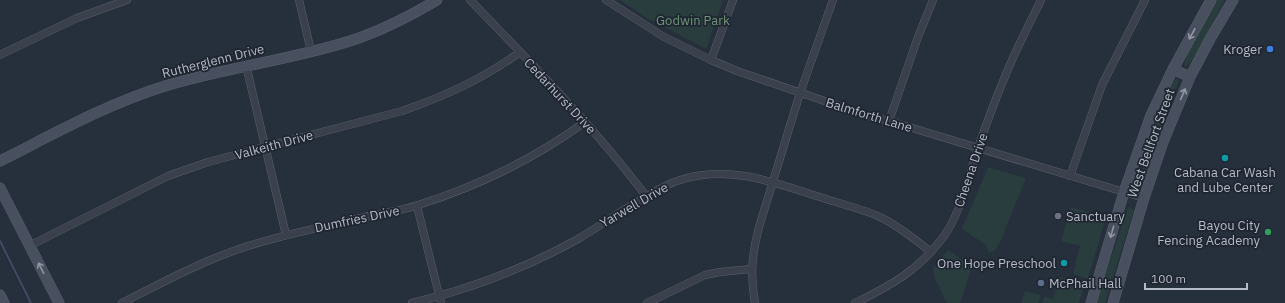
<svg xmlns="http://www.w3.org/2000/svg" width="1285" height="303" font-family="'IBM Plex Sans',sans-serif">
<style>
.green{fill:#293c3e}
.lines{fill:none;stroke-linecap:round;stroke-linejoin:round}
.stream{stroke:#3d4c63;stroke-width:2}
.street-casing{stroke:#585f6a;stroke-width:8}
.secondary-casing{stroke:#585f6a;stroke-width:11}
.street{stroke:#3a414c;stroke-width:7}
.secondary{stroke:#48505f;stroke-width:10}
.oneway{stroke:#9096a3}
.shop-dot{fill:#3f7fe0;stroke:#1f2631;stroke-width:1.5}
.culture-dot{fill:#0f9aa8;stroke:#1f2631;stroke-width:1.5}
.worship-dot{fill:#6b7280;stroke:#1f2631;stroke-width:1.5}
.leisure-dot{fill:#2e9e5b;stroke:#1f2631;stroke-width:1.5}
.service-dot{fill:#5c6f8a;stroke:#1f2631;stroke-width:1.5}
.labels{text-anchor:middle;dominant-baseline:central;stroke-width:3.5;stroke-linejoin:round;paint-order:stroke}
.park-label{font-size:13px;fill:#6f9678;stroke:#1f2631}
.poi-label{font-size:13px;fill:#b6bcc7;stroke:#1f2631;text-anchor:end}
.street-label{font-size:13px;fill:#b6bcc7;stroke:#1f2631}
</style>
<rect width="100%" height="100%" fill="#262f3c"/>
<g class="green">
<polygon points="620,0 723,0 706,49 647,18"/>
<path d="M1216 0H1225L1195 56 1187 66H1184C1189 42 1204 21 1216 0Z"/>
<path d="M1176 78 1179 81 1160 130 1144 181 1138 189C1147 152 1154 111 1176 78Z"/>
<polygon points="988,167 1026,178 1001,240 995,251 989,253 986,245 962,229"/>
<polygon points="1071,207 1106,217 1088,279 1073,274 1080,246 1061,241"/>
<polygon points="1128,207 1134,210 1105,303 1096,303"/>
<polygon points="948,250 972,267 960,303 947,303 935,279 933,269"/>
<polygon points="1060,277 1085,283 1079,303 1042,303 1044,296 1053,299"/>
<polygon points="1025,291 1041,295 1038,303 1021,303"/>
</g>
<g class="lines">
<polyline class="stream" points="0,241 31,303"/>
<defs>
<g id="street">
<polyline points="299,0 311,51"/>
<path d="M470 0C531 63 593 126 646 196"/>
<polyline points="606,0 664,37 711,60 737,71 868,116 889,121 1144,198"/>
<polyline points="0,55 77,18 127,0"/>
<polyline points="711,60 733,0"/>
<polyline points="246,65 286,235"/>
<polyline points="889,121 918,37 933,0"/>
<polyline points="1070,176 1102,85 1145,0"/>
<polyline points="417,206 441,303"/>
<path d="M29 246 168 176 208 162 402 111C445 96 483 79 520 52"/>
<path d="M122 303C163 282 204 260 248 246 289 233 332 225 374 215 389 212 404 210 418 205 478 186 534 159 585 122"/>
<path d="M412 303C470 289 526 268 578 239 598 227 617 214 637 202 651 194 664 185 680 180 731 163 781 185 829 200 845 205 870 211 884 219 901 228 916 240 931 252"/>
<polyline points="647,303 705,275 720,272 751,269"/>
<path d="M755 303C750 276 752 254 759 227L800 93 833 0"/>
<path d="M855 303C892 285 919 270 944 236 955 221 965 193 970 175 973 165 975 155 979 145 987 122 996 98 1006 74 1016 49 1029 25 1041 0"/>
</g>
<g id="secondary">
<polyline points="1173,69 1190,77"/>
<path d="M0 161C54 134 107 104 165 86 227 67 292 60 353 40 383 30 410 16 437 0"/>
<polyline points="0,188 59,303"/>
<polyline points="0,295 4,303"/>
<polyline points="1091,303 1124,192 1151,115 1173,69 1211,0"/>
<polyline points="1113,303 1144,198 1163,142 1190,77 1210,39 1233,0"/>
</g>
</defs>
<use href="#street" class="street-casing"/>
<use href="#secondary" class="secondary-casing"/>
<use href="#street" class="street"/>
<use href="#secondary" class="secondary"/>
</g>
<defs><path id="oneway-shaft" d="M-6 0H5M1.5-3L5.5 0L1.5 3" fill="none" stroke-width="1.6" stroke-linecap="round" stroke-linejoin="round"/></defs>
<g class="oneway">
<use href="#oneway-shaft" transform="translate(1192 34) rotate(119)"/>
<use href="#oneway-shaft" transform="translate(1183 94) rotate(-67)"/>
<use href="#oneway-shaft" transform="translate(1112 232) rotate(106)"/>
<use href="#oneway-shaft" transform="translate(41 268) rotate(-117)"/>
</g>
<circle class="shop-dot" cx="1270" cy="49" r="4"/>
<g class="culture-dot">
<circle cx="1225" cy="158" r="4"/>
<circle cx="1064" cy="263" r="4"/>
</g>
<circle class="worship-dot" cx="1058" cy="216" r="4"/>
<circle class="leisure-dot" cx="1268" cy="232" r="4"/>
<circle class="service-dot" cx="1041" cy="283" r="4"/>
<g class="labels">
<g class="park-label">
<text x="693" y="20">Godwin Park</text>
</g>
<g class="poi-label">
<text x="1262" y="49">Kroger</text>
<text x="1225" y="172" text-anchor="middle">Cabana Car Wash<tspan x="1225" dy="15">and Lube Center</tspan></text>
<text x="1066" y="216" text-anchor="start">Sanctuary</text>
<text x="1260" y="225">Bayou City<tspan x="1260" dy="15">Fencing Academy</tspan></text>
<text x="1056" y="263">One Hope Preschool</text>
<text x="1049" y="283" text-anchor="start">McPhail Hall</text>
</g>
<g class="street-label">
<text transform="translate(213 61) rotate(-14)">Rutherglenn Drive</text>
<text transform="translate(560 96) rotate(47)">Cedarhurst Drive</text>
<text transform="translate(869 115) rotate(17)">Balmforth Lane</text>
<text transform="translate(1151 143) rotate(-70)">West Bellfort Street</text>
<text transform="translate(274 145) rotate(-15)">Valkeith Drive</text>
<text transform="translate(971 170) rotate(-71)">Cheena Drive</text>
<text transform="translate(634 205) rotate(-30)">Yarwell Drive</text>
<text transform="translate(357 219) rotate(-12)">Dumfries Drive</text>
</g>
</g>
<path d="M1145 283v6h102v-6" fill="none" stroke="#b6bcc7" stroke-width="2"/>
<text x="1151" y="283" font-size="12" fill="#b6bcc7" stroke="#1f2631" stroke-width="3" paint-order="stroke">100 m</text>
</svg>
